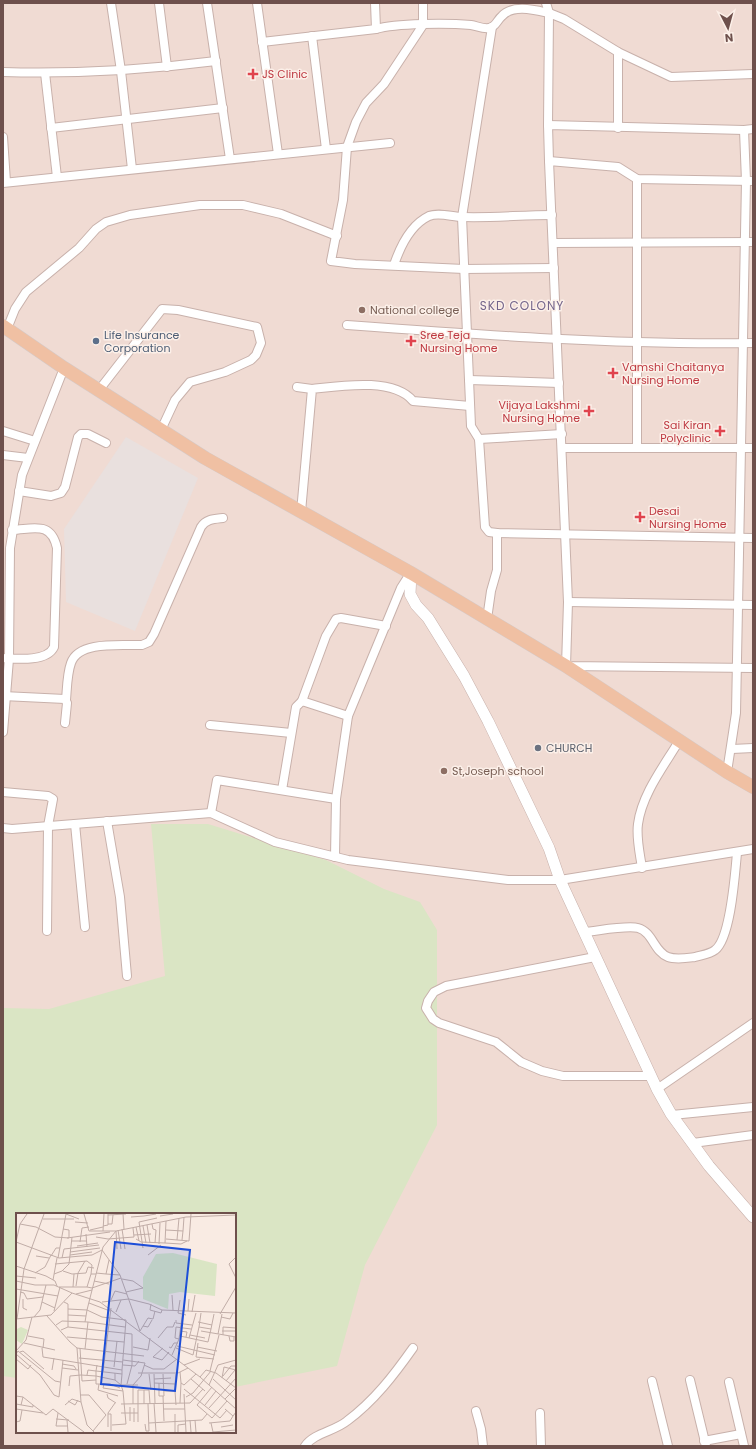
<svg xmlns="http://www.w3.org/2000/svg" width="756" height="1449" font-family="Poppins,sans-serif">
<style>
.residential{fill:#f0dbd3;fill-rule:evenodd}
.industrial{fill:#e9e0de}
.green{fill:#dae5c4}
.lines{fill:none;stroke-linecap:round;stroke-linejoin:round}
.minor-casing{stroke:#c8b1ab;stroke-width:10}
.tertiary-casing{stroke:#c8b1ab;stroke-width:12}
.primary-casing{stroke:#d4cac9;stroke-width:14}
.minor{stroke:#fff;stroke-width:8}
.tertiary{stroke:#fff;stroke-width:11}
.primary{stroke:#f0c0a3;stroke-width:13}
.health-dot{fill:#e0444e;stroke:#fcf0e9;stroke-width:1.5}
.education-dot{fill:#8d6e63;stroke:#fcf0e9;stroke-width:1.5}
.service-dot{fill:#5c6f8a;stroke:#fcf0e9;stroke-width:1.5}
.worship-dot{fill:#6b7280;stroke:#fcf0e9;stroke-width:1.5}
.labels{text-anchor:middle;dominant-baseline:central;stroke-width:3;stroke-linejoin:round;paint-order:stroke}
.health-label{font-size:11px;fill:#be3a42;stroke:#fcf0e9;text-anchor:start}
.education-label{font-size:11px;fill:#785e54;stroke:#fcf0e9;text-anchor:start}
.service-label{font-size:11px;fill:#4e5e75;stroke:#fcf0e9;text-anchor:start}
.worship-label{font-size:11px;fill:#5b616d;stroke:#fcf0e9;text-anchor:start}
.neighbourhood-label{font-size:12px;letter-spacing:1px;fill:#74658b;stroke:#fcf0e9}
.inset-road{fill:none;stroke:#c1ada7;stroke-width:1}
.view{fill:#1d4ed8;fill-opacity:0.15;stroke:#1d4ed8;stroke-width:2}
.inset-edge{fill:none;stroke:#6e504c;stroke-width:2}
</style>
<rect width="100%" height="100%" fill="#f9ebe3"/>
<path class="residential" d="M3 3H753V1446H3ZM17 1214H235V1432H17Z"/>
<polygon class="industrial" points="126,437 198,478 135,631 66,602 64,529"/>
<polygon class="green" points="151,824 208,824 326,860 384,889 420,902 437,930 437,1125 365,1265 337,1366 235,1387 235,1214 17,1214 17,1378 3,1376 3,1008 49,1009 165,976"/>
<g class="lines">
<defs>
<g id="minor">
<polyline points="111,3 121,71 132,169"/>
<polyline points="159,3 167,67"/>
<polyline points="207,3 230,159"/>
<polyline points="257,3 278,154"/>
<polyline points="423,3 423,25 384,84 366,103 356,122 347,147 343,200 331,261 355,264 464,269 554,268"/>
<polyline points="546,3 549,13"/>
<polyline points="492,27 462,217 471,426 479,439 485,527 489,532 497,533 753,538"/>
<path d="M376 29C396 23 448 23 471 25 477 26 483 29 489 28 496 27 497 20 502 16 513 4 535 10 549 13"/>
<polyline points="312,36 326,149"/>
<polyline points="262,42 376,29 375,3"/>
<polyline points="618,52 671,77 753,74"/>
<path d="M3 72C74 74 145 70 216 61"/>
<polyline points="45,73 57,177"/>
<polyline points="548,125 549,13 564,19 618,52 618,128"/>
<polyline points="51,128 223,108"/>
<polyline points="3,137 6,182"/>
<polyline points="549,161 548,125 744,130 753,129"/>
<polyline points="753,181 637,179 618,167 549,161 568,602 566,666 753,668"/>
<polyline points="3,183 390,143"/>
<polyline points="553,243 753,242"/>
<path d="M394 265C400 247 410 225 429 216 439 212 452 217 463 217 492 218 522 215 552 215"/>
<path d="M347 325C482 335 617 345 753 343"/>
<polyline points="7,329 15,309 26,292 79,248 96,229 106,222 130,215 200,205 243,205 281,214 337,236"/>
<polyline points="469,380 559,383"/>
<polyline points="297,387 312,389"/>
<polyline points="99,390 162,309 178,310 257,327 261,343 256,355 251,360 225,372 190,382 175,400 161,430"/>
<polyline points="3,431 35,441"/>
<polyline points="479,439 562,434"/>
<polyline points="562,448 753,448"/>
<polyline points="637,448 637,179"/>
<polyline points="3,455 28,458"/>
<polyline points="19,491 51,496 61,493 65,487 78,437 81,434 88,434 106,443"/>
<path d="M301 512 312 389C340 386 393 377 413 401L470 406"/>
<polyline points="568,602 753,605"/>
<polyline points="487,619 491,591 497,570 497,533"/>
<path d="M3 658C17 659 47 662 54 647L57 548C51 521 34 529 12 530"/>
<polyline points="3,696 65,699 67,703 65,723"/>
<path d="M66 700C67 689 67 674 71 663 79 640 123 646 142 645L149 642 154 634 201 527C206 519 214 519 223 518"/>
<polyline points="302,701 326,636 336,619 341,618 386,626"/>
<polyline points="210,725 291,733"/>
<polyline points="3,732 9,659 10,548 22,475 64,368"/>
<polyline points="732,749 753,748"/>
<polyline points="727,772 736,713 746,181 744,130"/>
<polyline points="282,790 296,707 302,701 348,716 401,588 410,574"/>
<polyline points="3,792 48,796 53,799 48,826 47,931"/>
<polyline points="336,799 348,716"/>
<polyline points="211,813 217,780 336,799 335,857"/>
<polyline points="107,821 120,897 127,976"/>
<polyline points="75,824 85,927"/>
<polyline points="3,828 12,829 211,813 275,842 348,860 508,880 560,880 753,849"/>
<path d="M642 868C640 854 636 838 638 824 642 794 664 766 679 741"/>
<path d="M584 932C597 931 627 925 638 928 653 932 654 952 668 957 676 960 687 958 695 957 702 955 710 954 715 950 731 938 735 873 737 853"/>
<polyline points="595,957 446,986 434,992 428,1001 426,1008 433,1019 439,1023 496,1042 521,1062 542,1071 563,1076 650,1076"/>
<polyline points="657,1089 753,1023"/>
<polyline points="672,1115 753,1107"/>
<polyline points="693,1143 753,1135"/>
<polyline points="690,1380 706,1446"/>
<polyline points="652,1381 668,1446"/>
<polyline points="729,1382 744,1446"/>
<polyline points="476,1411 481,1429 483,1446"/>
<polyline points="540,1413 541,1446"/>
<polyline points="704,1441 741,1434"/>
<path d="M305 1446C314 1433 335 1431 347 1421 374 1401 394 1375 413 1348"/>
</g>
<polyline id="tertiary" points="411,573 410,594 416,605 428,618 464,676 488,721 549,848 560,880 657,1089 671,1114 709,1166 753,1217"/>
<polyline id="primary" points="3,326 64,368 205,458 411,573 566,666 727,772 753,787"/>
</defs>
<use href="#minor" class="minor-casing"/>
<use href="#tertiary" class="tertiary-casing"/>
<use href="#primary" class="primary-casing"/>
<use href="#minor" class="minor"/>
<use href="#tertiary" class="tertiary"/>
<use href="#primary" class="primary"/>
</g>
<g class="health-dot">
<path d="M251 68h4v4h4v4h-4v4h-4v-4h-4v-4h4z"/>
<path d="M409 335h4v4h4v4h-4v4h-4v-4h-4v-4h4z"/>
<path d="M611 367h4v4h4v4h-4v4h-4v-4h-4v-4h4z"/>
<path d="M587 405h4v4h4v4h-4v4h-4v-4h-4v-4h4z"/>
<path d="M718 425h4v4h4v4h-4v4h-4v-4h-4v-4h4z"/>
<path d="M638 511h4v4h4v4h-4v4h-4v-4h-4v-4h4z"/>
</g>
<g class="education-dot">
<circle cx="362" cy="310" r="4"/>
<circle cx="444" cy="771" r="4"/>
</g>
<circle class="service-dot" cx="96" cy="341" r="4"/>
<circle class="worship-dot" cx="538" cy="748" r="4"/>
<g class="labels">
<g class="health-label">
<text x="262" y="74">JS Clinic</text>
<text x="420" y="335">Sree Teja<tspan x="420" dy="13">Nursing Home</tspan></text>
<text x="622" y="367">Vamshi Chaitanya<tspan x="622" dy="13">Nursing Home</tspan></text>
<text x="580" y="405" text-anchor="end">Vijaya Lakshmi<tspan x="580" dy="13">Nursing Home</tspan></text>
<text x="711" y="425" text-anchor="end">Sai Kiran<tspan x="711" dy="13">Polyclinic</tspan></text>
<text x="649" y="511">Desai<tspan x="649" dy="13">Nursing Home</tspan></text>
</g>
<g class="education-label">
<text x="370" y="310">National college</text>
<text x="452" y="771">St,Joseph school</text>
</g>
<g class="service-label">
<text x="104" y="335">Life Insurance<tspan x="104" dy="13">Corporation</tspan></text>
</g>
<g class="worship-label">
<text x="546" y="748">CHURCH</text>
</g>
<g class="neighbourhood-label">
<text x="522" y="305">SKD COLONY</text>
</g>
</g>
<g transform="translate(16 1213)">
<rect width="220" height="220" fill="#f9ebe3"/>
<path d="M157 40 201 51 199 83 164 79 153 81 152 96 127 86V64L140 41ZM5 114 12 117 6 131 0 127 1 116Z" fill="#dae5c4"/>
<path class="inset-road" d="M50 1 63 6M68 1 73 18M107 1 108 16M92 2 110 1M128 3 140 1M144 3 157 1M115 4 128 3M27 6H58M150 8 149 30 165 31 171 28M59 9 72 10M4 11 20 14 39 24 53 25V17L47 16M92 11H96L97 2M136 11 137 16 140 17 139 30M131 12 134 30M87 13 92 12V1M127 13 130 30M120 14 123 28M106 16 109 36M74 17 87 14M102 17 105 36M150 17 167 18 166 27M73 18H100L101 36M87 18 88 1M167 18 168 4M70 21 71 34M118 22 135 21M80 24 92 26M51 25 94 19M92 26 118 24 117 15M120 26 125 29 149 30M150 26 173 28 175 1M161 27 163 5M56 28H71M0 29 43 45 76 42 86 37 104 62 124 118M0 29 4 11 11 1M64 29 66 15 73 14M143 31 144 10M61 33 82 30M127 35 123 9 141 5M54 39 84 35M54 42 76 39M132 42 145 32M20 43 33 45M35 43 40 35H44M220 44 213 51 220 65M42 45 50 1M46 45 48 36 83 32M39 51 71 48 76 52 75 61H80M0 53 30 63 39 68 41 73M47 58 56 61 70 60 72 54 78 55M19 60 29 54 35 42M80 60 90 61 93 47M38 61 46 58 53 51 56 24M75 61 71 74 76 75 105 65M90 61 104 62M0 63 20 65M106 66 117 68 127 75 110 79M37 67 41 45M0 68 19 72H38L56 80M78 68 93 71M60 73 62 60 69 48M43 74H71M57 74 58 61M0 76 42 83M4 79 8 80 11 86 27 84M60 81 76 77M156 82 157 97M74 85 87 34 100 18 170 4 220 2M7 86V95L11 97M95 87 99 78 111 81M164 87 162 100 170 102M26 89 39 95M48 89 52 91V114M86 89 113 86 133 91 146 97 220 100M73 90 94 98M135 91 134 97 145 100 146 97M52 96 71 97 69 109M38 98 44 74M168 98 169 86M172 98 173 86M100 99 105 87M176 99 179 82M204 101 220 74M52 102 70 103M31 103 54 129 61 135 69 136M18 104 24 97 30 72M205 104 214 106 217 100M0 106 35 102 56 80 84 89 184 164 220 196M1 106 8 56 28 1M160 107V110L176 112M182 109 196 112M40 112 46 108 72 109M127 113 132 114 136 107M109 114 72 109 69 136 128 143M195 116 198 101M45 117 52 114 116 121V152L111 171M124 118 132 105 137 106 139 98M164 118 171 119 170 124M185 118 220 124M206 118H220M202 121 206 101M174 122 189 125M207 122V114L220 115M12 123 28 126 27 135M164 123 192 129 195 116 183 114 185 100M213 123 214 128H218V124M51 124 108 129M142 125 151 114H157L159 109M173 125 180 100M163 126 159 125 160 114 175 116M8 130 39 137M182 130 180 144 198 146M161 133 199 142M117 134 132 137 134 125M153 134 155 135 158 130H162M181 134 201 138M26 135 27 144 106 157 110 107 86 104 71 97 74 85M61 135 65 189 71 212 78 219M64 135 66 168 80 167M147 135 137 144 146 147 153 139M160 135 177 142 183 114M0 138 10 127 16 104M4 139 7 138 28 156M0 141 24 162 38 182 43 184 47 147M0 141 2 138 39 168 44 169M156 142 163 126 167 97M63 145 107 149M0 146 12 156 15 152M107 147 129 150 125 163 117 172V191M46 151 58 153 60 156M81 152 80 158 106 161V157M107 152 119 153 123 148M128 152 137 156H148L161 146M168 152 184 146M98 154 101 128M46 155 62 157M36 157 38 145M87 158 95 95M194 158 203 122M164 159 165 170 168 172 180 161M99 160V167L105 172 106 161M122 160H162L172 155M133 161 135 177M138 161 139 190M71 162 72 157 80 158V163L99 167M207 163 215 153H220M184 164 190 157 200 160 220 175M206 165 208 154 220 157M138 166 155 165M175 166 189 178M197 166 220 187M210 168 219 157M138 170 159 171 160 161M143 170V183H148L147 161M83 171 82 177 102 183M88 171 87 175 107 178 105 172H122M193 172 202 152 220 147M53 173 54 163 65 162 80 163V171H94L104 175M196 174 181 192 196 205 211 188M168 176 204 205 211 197M148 178H159V171M159 178 160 192M91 181 92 185 100 190M168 181 170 219M64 182H73L90 202M0 183 7 184 5 192M147 183 148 208M7 184 17 192V194M170 184 177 180 195 158M209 186 219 176M52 188 59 192 62 187M138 190 140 219M164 190 165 170M0 191 17 194M105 191 174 190 187 176M128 191V177H133L134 191M17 192 30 202 37 196 68 219M49 192 56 186 65 189M189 192 200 178M114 194V208M118 195V209M193 195 220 165M0 196 27 200M148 196H169M209 196 217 203 220 199M42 200 40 213H52M105 200H122M92 201H95V218M40 206 53 207M51 207 52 219M174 207 175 219M179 207 180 219M0 209 4 208 6 197M122 209V177H128M133 210 186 207 191 201M193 210 214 208 217 203M195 210 197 219 220 217M129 211 130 218H133L132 191M96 212 110 211 107 178M92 214V200L99 190M205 214 217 212M77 218 90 202M159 219V201M162 219V212L170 211"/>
<path class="view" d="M99 29 174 37 159 178 85 171Z"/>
<rect width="220" height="220" class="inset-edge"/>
</g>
<rect width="756" height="1449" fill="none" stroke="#6e504c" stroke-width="8"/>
<g transform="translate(728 28) rotate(174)" stroke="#fcf0e9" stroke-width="3" paint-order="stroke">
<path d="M0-3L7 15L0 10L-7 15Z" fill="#6e504c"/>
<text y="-6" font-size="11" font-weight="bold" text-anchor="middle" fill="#6e504c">N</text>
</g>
</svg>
